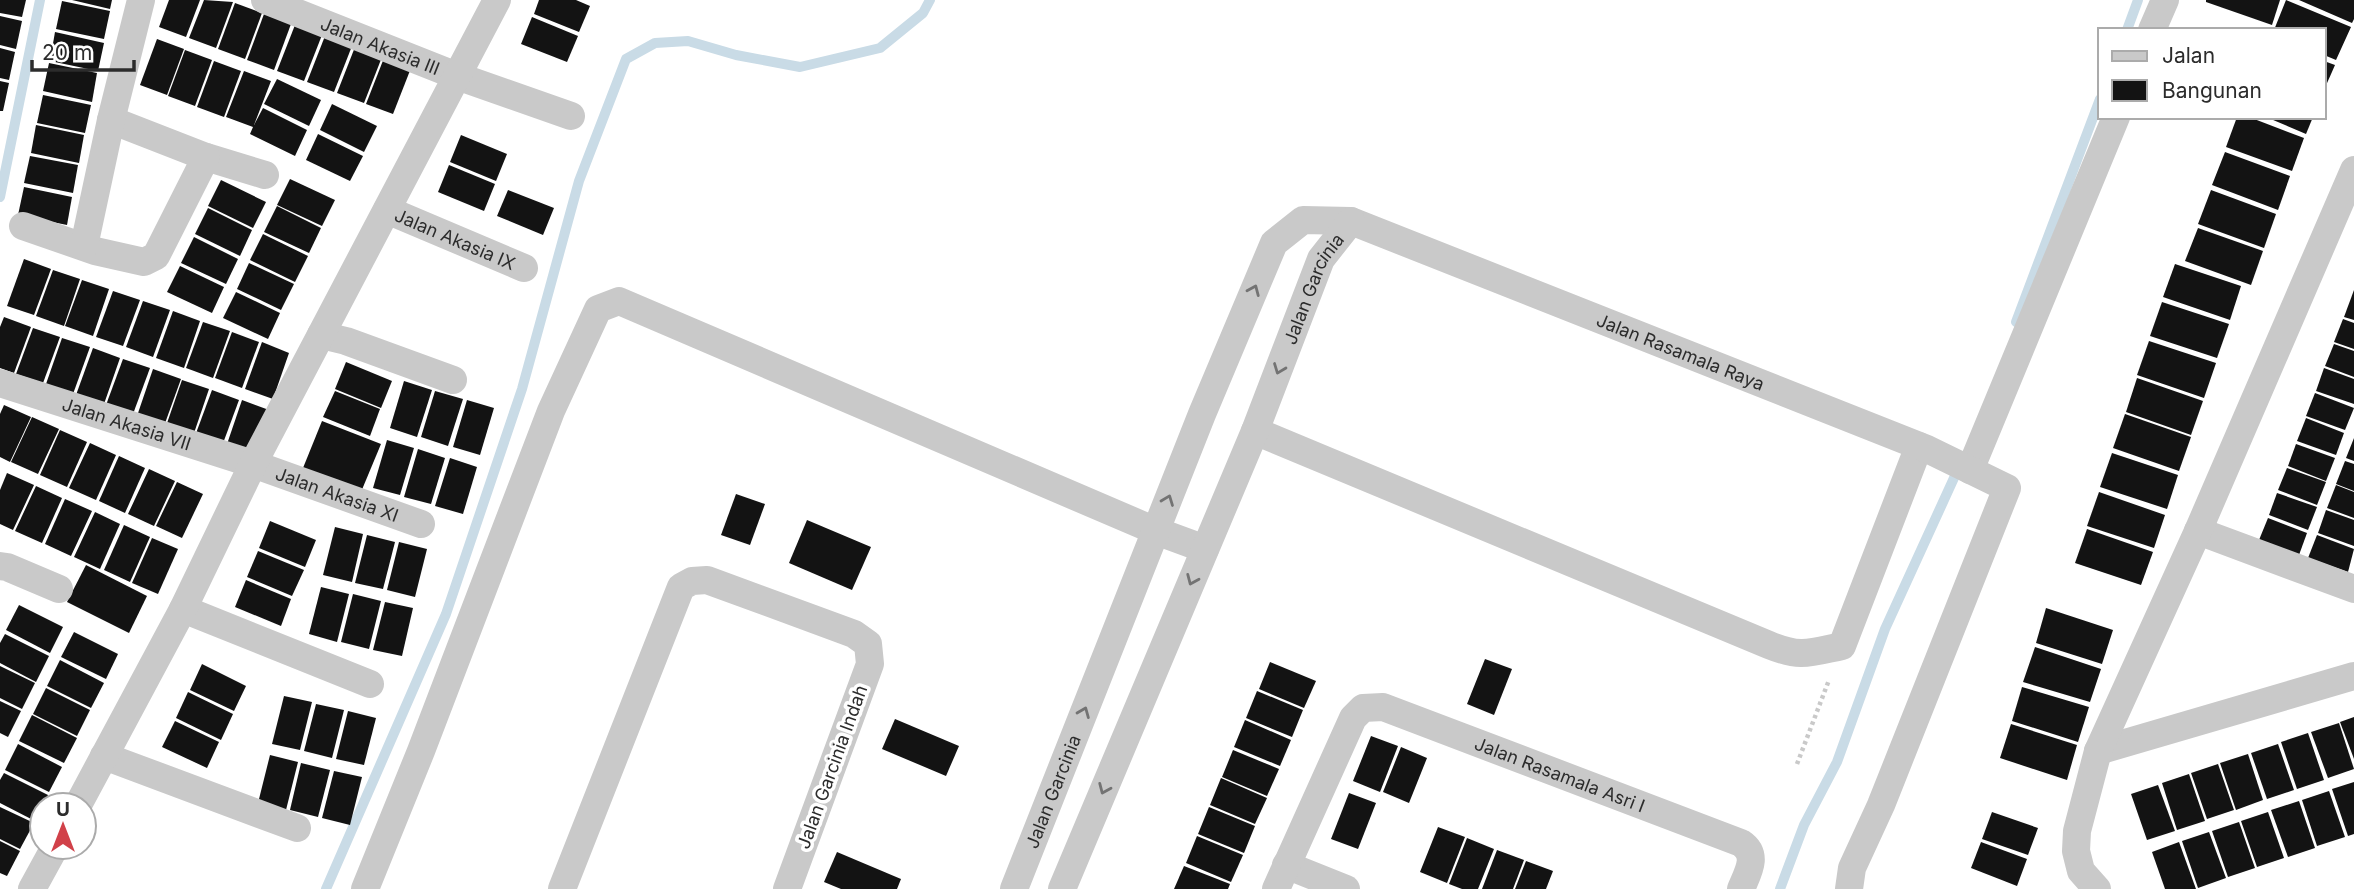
<svg xmlns="http://www.w3.org/2000/svg" width="2354" height="889" font-family="Inter,sans-serif">
<style>
.lines{fill:none;stroke-linecap:round;stroke-linejoin:round}
.stream{stroke:#c9dbe6;stroke-width:10}
.building{fill:#131313}
.path{stroke:#c9c9c9;stroke-width:4.5;stroke-dasharray:3.5 3.5;stroke-linecap:butt}
.minor{stroke:#c9c9c9;stroke-width:28}
.oneway{stroke:#737373}
.labels{text-anchor:middle;dominant-baseline:central;stroke-width:7;stroke-linejoin:round;paint-order:stroke}
.street-label{font-size:18px;fill:#2c2c2c;stroke:#fff}
</style>
<rect width="100%" height="100%" fill="#fff"/>
<g class="lines">
<g class="stream">
<polyline points="2127,30 2138,0"/>
<polyline points="0,197 40,0"/>
<polyline points="2016,322 2100,99"/>
<polyline points="326,889 446,614 522,389 579,181 626,59 655,43 688,41 736,55 800,67 880,48 923,13 930,0"/>
<polyline points="1780,889 1804,825 1837,762 1885,629 1959,467"/>
</g>
</g>
<g class="building">
<polygon points="0,0 26,0 22,17 0,13"/>
<polygon points="72,0 112,0 110,9"/>
<polygon points="169,0 200,0 186,37 159,27"/>
<polygon points="204,0 233,2 216,48 189,38"/>
<polygon points="539,0 576,0 590,6 579,32 534,14"/>
<polygon points="2206,0 2280,0 2272,25 2206,2"/>
<polygon points="2286,0 2351,27 2336,60 2324,55 2324,30 2274,30"/>
<polygon points="2299,0 2354,0 2354,19 2352,23"/>
<polygon points="62,1 110,11 104,39 56,29"/>
<polygon points="235,3 262,13 245,59 218,49"/>
<polygon points="264,14 291,24 274,70 247,60"/>
<polygon points="0,16 22,21 16,49 0,45"/>
<polygon points="532,17 578,36 567,62 521,44"/>
<polygon points="295,25 322,35 304,81 277,71"/>
<polygon points="55,32 104,43 98,71 50,61"/>
<polygon points="325,36 352,46 334,92 307,82"/>
<polygon points="157,39 184,49 167,95 140,85"/>
<polygon points="355,47 382,57 364,103 337,93"/>
<polygon points="0,48 15,52 9,80 0,78"/>
<polygon points="185,50 212,60 195,106 168,96"/>
<polygon points="384,58 411,68 393,114 366,104"/>
<polygon points="214,61 241,71 224,117 197,107"/>
<polygon points="2324,61 2335,65 2324,90"/>
<polygon points="49,63 97,73 92,102 43,91"/>
<polygon points="244,71 271,81 254,125 263,108 307,130 295,156 250,134 253,127 226,117"/>
<polygon points="277,79 321,100 309,126 264,104"/>
<polygon points="0,81 9,83 3,111 0,111"/>
<polygon points="43,95 91,105 85,133 37,123"/>
<polygon points="332,104 377,126 364,152 320,130"/>
<polygon points="2237,117 2249,117 2304,138 2292,171 2226,147"/>
<polygon points="2266,117 2313,117 2306,134"/>
<polygon points="36,125 84,135 79,163 31,153"/>
<polygon points="318,134 363,156 350,181 306,160"/>
<polygon points="461,135 507,154 496,181 450,162"/>
<polygon points="2225,152 2290,176 2278,210 2212,185"/>
<polygon points="30,156 78,165 73,193 24,183"/>
<polygon points="449,165 495,184 484,211 438,192"/>
<polygon points="290,179 335,200 322,226 277,205"/>
<polygon points="221,180 266,202 253,228 208,206"/>
<polygon points="24,187 72,197 67,225 18,215"/>
<polygon points="508,190 554,208 543,235 497,216"/>
<polygon points="2211,190 2276,214 2264,248 2198,224"/>
<polygon points="277,206 321,228 309,253 264,232"/>
<polygon points="208,208 252,230 240,256 195,234"/>
<polygon points="2198,228 2263,251 2251,285 2185,261"/>
<polygon points="263,234 308,256 295,282 250,260"/>
<polygon points="194,237 238,259 226,284 181,263"/>
<polygon points="24,259 51,269 34,315 7,306"/>
<polygon points="249,263 294,284 281,310 237,289"/>
<polygon points="2175,264 2241,286 2230,320 2163,297"/>
<polygon points="180,266 224,287 212,313 167,292"/>
<polygon points="53,270 80,279 64,326 36,316"/>
<polygon points="82,280 109,289 93,336 65,326"/>
<polygon points="2354,290 2354,320 2344,317"/>
<polygon points="113,291 140,300 123,346 96,337"/>
<polygon points="236,292 280,313 268,339 223,318"/>
<polygon points="143,301 170,310 153,357 126,347"/>
<polygon points="2162,302 2229,324 2217,358 2150,336"/>
<polygon points="173,311 200,321 184,368 156,358"/>
<polygon points="4,317 31,327 14,373 0,368 0,327"/>
<polygon points="2343,319 2354,323 2354,349 2334,342"/>
<polygon points="203,322 230,331 213,378 186,368"/>
<polygon points="33,328 60,337 43,383 16,374"/>
<polygon points="232,332 259,342 242,388 215,378"/>
<polygon points="62,338 90,347 73,394 46,384"/>
<polygon points="2149,341 2216,363 2204,398 2137,375"/>
<polygon points="262,342 289,353 273,399 245,389"/>
<polygon points="2334,344 2354,351 2354,377 2325,366"/>
<polygon points="93,348 120,358 104,404 76,395"/>
<polygon points="123,359 150,368 133,414 106,405"/>
<polygon points="346,362 392,381 381,408 335,389"/>
<polygon points="2324,368 2354,379 2354,404 2316,391"/>
<polygon points="153,369 181,379 164,426 137,416"/>
<polygon points="2137,378 2203,401 2191,435 2126,412"/>
<polygon points="182,380 209,389 193,436 166,426"/>
<polygon points="404,381 432,390 417,437 390,428"/>
<polygon points="212,390 239,400 222,446 195,436"/>
<polygon points="335,391 380,409 370,436 323,417"/>
<polygon points="435,391 463,399 448,446 421,437"/>
<polygon points="2315,393 2354,408 2345,430 2306,416"/>
<polygon points="242,400 269,410 253,457 226,447"/>
<polygon points="467,400 494,408 480,455 453,447"/>
<polygon points="4,405 31,417 10,462 0,457 0,414"/>
<polygon points="2125,414 2191,437 2179,471 2113,448"/>
<polygon points="32,417 59,429 38,474 11,462"/>
<polygon points="2306,418 2344,433 2336,455 2297,441"/>
<polygon points="322,421 381,444 361,492 303,468"/>
<polygon points="60,430 87,442 67,487 40,475"/>
<polygon points="2354,438 2354,461 2346,458"/>
<polygon points="387,440 414,448 400,495 373,488"/>
<polygon points="90,443 116,455 96,500 69,488"/>
<polygon points="2296,444 2335,458 2326,481 2288,466"/>
<polygon points="418,449 445,458 431,504 404,497"/>
<polygon points="2112,453 2178,475 2167,509 2100,487"/>
<polygon points="119,456 145,468 125,513 99,501"/>
<polygon points="450,458 477,467 463,514 435,506"/>
<polygon points="2345,461 2354,464 2354,491 2336,484"/>
<polygon points="2287,468 2326,482 2317,505 2278,490"/>
<polygon points="149,469 175,481 154,526 128,514"/>
<polygon points="7,473 34,485 13,530 0,524 0,490"/>
<polygon points="177,482 203,494 182,538 156,526"/>
<polygon points="2336,485 2354,492 2354,518 2327,508"/>
<polygon points="36,486 62,498 42,543 15,531"/>
<polygon points="2099,492 2165,515 2154,548 2087,526"/>
<polygon points="2277,493 2317,507 2308,530 2269,515"/>
<polygon points="736,494 765,504 750,545 721,535"/>
<polygon points="65,499 92,511 71,556 45,544"/>
<polygon points="2326,510 2354,520 2354,546 2318,533"/>
<polygon points="95,512 120,524 100,569 74,557"/>
<polygon points="2268,518 2307,533 2299,555 2259,540"/>
<polygon points="807,520 871,547 852,590 789,563"/>
<polygon points="270,521 316,540 305,567 259,548"/>
<polygon points="124,525 150,537 130,582 104,570"/>
<polygon points="335,527 363,534 352,582 323,575"/>
<polygon points="2087,529 2153,552 2141,585 2075,563"/>
<polygon points="367,535 395,542 383,589 355,583"/>
<polygon points="2317,535 2354,549 2348,572 2308,558"/>
<polygon points="152,538 178,549 158,594 132,583"/>
<polygon points="399,542 427,549 415,597 387,590"/>
<polygon points="258,551 304,570 292,596 247,577"/>
<polygon points="86,565 147,596 129,633 67,602"/>
<polygon points="246,580 291,599 281,626 235,607"/>
<polygon points="321,587 349,594 337,642 309,634"/>
<polygon points="353,594 381,601 369,649 341,642"/>
<polygon points="385,602 413,608 402,656 373,650"/>
<polygon points="19,605 63,627 50,653 6,630"/>
<polygon points="2046,608 2113,630 2102,664 2036,643"/>
<polygon points="74,632 118,654 106,679 61,657"/>
<polygon points="5,634 49,656 36,682 0,663 0,643"/>
<polygon points="2035,647 2101,669 2090,702 2023,682"/>
<polygon points="1485,659 1512,669 1494,715 1467,704"/>
<polygon points="60,660 104,683 91,708 47,686"/>
<polygon points="1270,662 1316,681 1304,708 1259,689"/>
<polygon points="202,664 246,686 234,711 190,690"/>
<polygon points="0,666 35,683 22,709 0,698"/>
<polygon points="2022,687 2089,707 2078,742 2012,721"/>
<polygon points="46,688 90,710 77,736 33,714"/>
<polygon points="1257,691 1303,710 1292,737 1246,718"/>
<polygon points="188,692 233,714 221,740 176,718"/>
<polygon points="284,696 312,702 300,750 272,744"/>
<polygon points="0,701 21,711 8,737 0,733"/>
<polygon points="316,704 344,710 332,758 304,751"/>
<polygon points="348,711 376,718 364,765 336,759"/>
<polygon points="32,715 77,738 64,763 19,741"/>
<polygon points="2354,717 2354,759 2340,722"/>
<polygon points="895,719 959,746 946,776 882,749"/>
<polygon points="1245,720 1291,740 1280,766 1234,747"/>
<polygon points="175,721 219,742 207,768 162,747"/>
<polygon points="2339,723 2354,769 2328,778 2311,732"/>
<polygon points="2011,724 2077,745 2067,780 2000,758"/>
<polygon points="2308,733 2324,780 2297,789 2281,742"/>
<polygon points="1371,736 1398,746 1380,792 1353,781"/>
<polygon points="18,744 62,767 49,792 5,770"/>
<polygon points="2278,744 2294,790 2267,799 2251,753"/>
<polygon points="1401,747 1427,758 1409,803 1383,792"/>
<polygon points="1233,750 1279,769 1267,796 1222,777"/>
<polygon points="2248,754 2263,800 2236,810 2220,763"/>
<polygon points="270,755 298,762 286,810 258,803"/>
<polygon points="301,763 330,770 318,817 290,810"/>
<polygon points="2218,764 2234,810 2207,819 2191,773"/>
<polygon points="334,771 362,777 350,825 322,818"/>
<polygon points="4,773 48,795 35,821 0,803 0,780"/>
<polygon points="2189,774 2205,821 2177,830 2162,783"/>
<polygon points="1221,778 1267,798 1255,824 1210,805"/>
<polygon points="2354,782 2354,834 2348,836 2332,789"/>
<polygon points="2158,785 2175,831 2147,840 2131,794"/>
<polygon points="2329,791 2345,837 2317,846 2302,800"/>
<polygon points="1349,793 1376,803 1358,849 1331,839"/>
<polygon points="2299,801 2315,848 2288,857 2271,810"/>
<polygon points="0,807 34,823 20,849 0,839"/>
<polygon points="1209,807 1255,826 1244,853 1198,834"/>
<polygon points="1992,812 2038,828 2028,855 1982,839"/>
<polygon points="2268,812 2284,858 2257,867 2241,821"/>
<polygon points="2239,822 2255,868 2228,877 2212,831"/>
<polygon points="1438,827 1465,837 1447,883 1420,872"/>
<polygon points="2209,832 2226,878 2198,888 2182,841"/>
<polygon points="1197,836 1243,855 1231,882 1186,863"/>
<polygon points="1467,838 1494,849 1478,889 1462,889 1449,884"/>
<polygon points="0,841 20,851 7,876 0,873"/>
<polygon points="1981,842 2027,859 2017,886 1971,868"/>
<polygon points="2179,842 2196,889 2165,889 2152,852"/>
<polygon points="1497,850 1524,860 1513,889 1482,889"/>
<polygon points="837,852 901,879 897,889 841,889 824,882"/>
<polygon points="1526,861 1553,871 1546,889 1515,889"/>
<polygon points="1184,866 1230,884 1228,889 1174,889"/>
</g>
<g class="lines">
<polyline class="path" points="1797,764 1829,680"/>
<g class="minor">
<path id="s1" d="M265 0 457 76 571 116"/>
<polyline points="2152,30 2165,0"/>
<polyline points="206,157 265,175"/>
<path id="s2" d="M387 210 524 268"/>
<polyline points="23,226 95,251 144,262 156,256 206,157 111,120"/>
<polyline points="84,246 111,120 141,0"/>
<polyline points="321,335 346,341 453,380"/>
<path id="s3" d="M0 383 253 464 421 524"/>
<path d="M1255 431 1769 645C1801 658 1809 653 1842 646L1919 446"/>
<polyline points="1970,470 2116,117"/>
<polyline points="2198,531 2354,589"/>
<polyline points="0,566 7,567 59,589"/>
<polyline points="183,609 370,684"/>
<polyline points="2098,751 2354,676"/>
<polyline points="104,756 297,828"/>
<polyline points="78,805 183,609 253,464 497,0"/>
<polyline points="1286,865 1346,889"/>
<polyline points="32,889 55,847"/>
<polyline points="365,889 421,751 551,411 598,309 619,301 1156,531 1205,549"/>
<polyline points="562,889 681,587 692,581 707,580 854,634 868,644 870,664 787,889"/>
<path id="s4" d="M1014 889 1202 414 1274 243 1303 220 1351 221 1927 449 2007 488 1881 805 1852 868 1849 889"/>
<path id="s5" d="M1062 889 1255 431 1321 259 1351 221"/>
<path id="s6" d="M1276 889 1353 718 1363 708 1383 707 1741 843C1759 855 1748 872 1741 889"/>
<polyline points="2097,889 2081,871 2076,851 2077,831 2098,751 2198,531 2354,170"/>
</g>
</g>
<defs><path id="oneway-chevron" d="M-2-3.5L2.5 0L-2 3.5" fill="none" stroke-width="1.6" stroke-linecap="round" stroke-linejoin="round" transform="scale(1.75)"/></defs>
<g class="oneway">
<use href="#oneway-chevron" transform="translate(1254 290) rotate(-67)"/>
<use href="#oneway-chevron" transform="translate(1279 369) rotate(111)"/>
<use href="#oneway-chevron" transform="translate(1168 500) rotate(-69)"/>
<use href="#oneway-chevron" transform="translate(1192 580) rotate(113)"/>
<use href="#oneway-chevron" transform="translate(1084 712) rotate(-68)"/>
<use href="#oneway-chevron" transform="translate(1104 789) rotate(113)"/>
</g>
<g class="labels">
<g class="street-label">
<text stroke="none"><textPath href="#s1" startOffset="124">Jalan Akasia III</textPath></text>
<text stroke="none"><textPath href="#s2" startOffset="74">Jalan Akasia IX</textPath></text>
<text stroke="none"><textPath href="#s5" startOffset="651">Jalan Garcinia</textPath></text>
<text stroke="none"><textPath href="#s4" startOffset="1136">Jalan Rasamala Raya</textPath></text>
<text stroke="none"><textPath href="#s3" startOffset="133">Jalan Akasia VII</textPath></text>
<text stroke="none"><textPath href="#s3" startOffset="355">Jalan Akasia XI</textPath></text>
<text transform="translate(832 767) rotate(-70)">Jalan Garcinia Indah</text>
<text stroke="none"><textPath href="#s6" startOffset="411">Jalan Rasamala Asri I</textPath></text>
<text stroke="none"><textPath href="#s4" startOffset="105">Jalan Garcinia</textPath></text>
</g>
</g>
<rect x="2098" y="28" width="228" height="91" fill="#ffffff" stroke="#ababab" stroke-width="2"/>
<rect x="2112" y="51" width="35" height="10" fill="#c9c9c9" stroke="#ababab" stroke-width="2"/>
<text x="2162" y="63" font-size="21" fill="#2c2c2c">Jalan</text>
<rect x="2112" y="80" width="35" height="21" fill="#131313" stroke="#ababab" stroke-width="2"/>
<text x="2162" y="98" font-size="21" fill="#2c2c2c">Bangunan</text>
<g transform="translate(63 826)"><circle r="33" fill="#ffffff" stroke="#ababab" stroke-width="2"/>
<path d="M0-5L12 26L0 18L-12 26Z" fill="#d14149"/>
<text y="-10" font-size="19" font-weight="bold" text-anchor="middle" fill="#2c2c2c">U</text>
</g>
<path d="M32 60v10h102v-10" fill="none" stroke="#2c2c2c" stroke-width="3.5"/>
<text x="42" y="60" font-size="21" fill="#2c2c2c" stroke="#ffffff" stroke-width="5" paint-order="stroke">20 m</text>
</svg>
